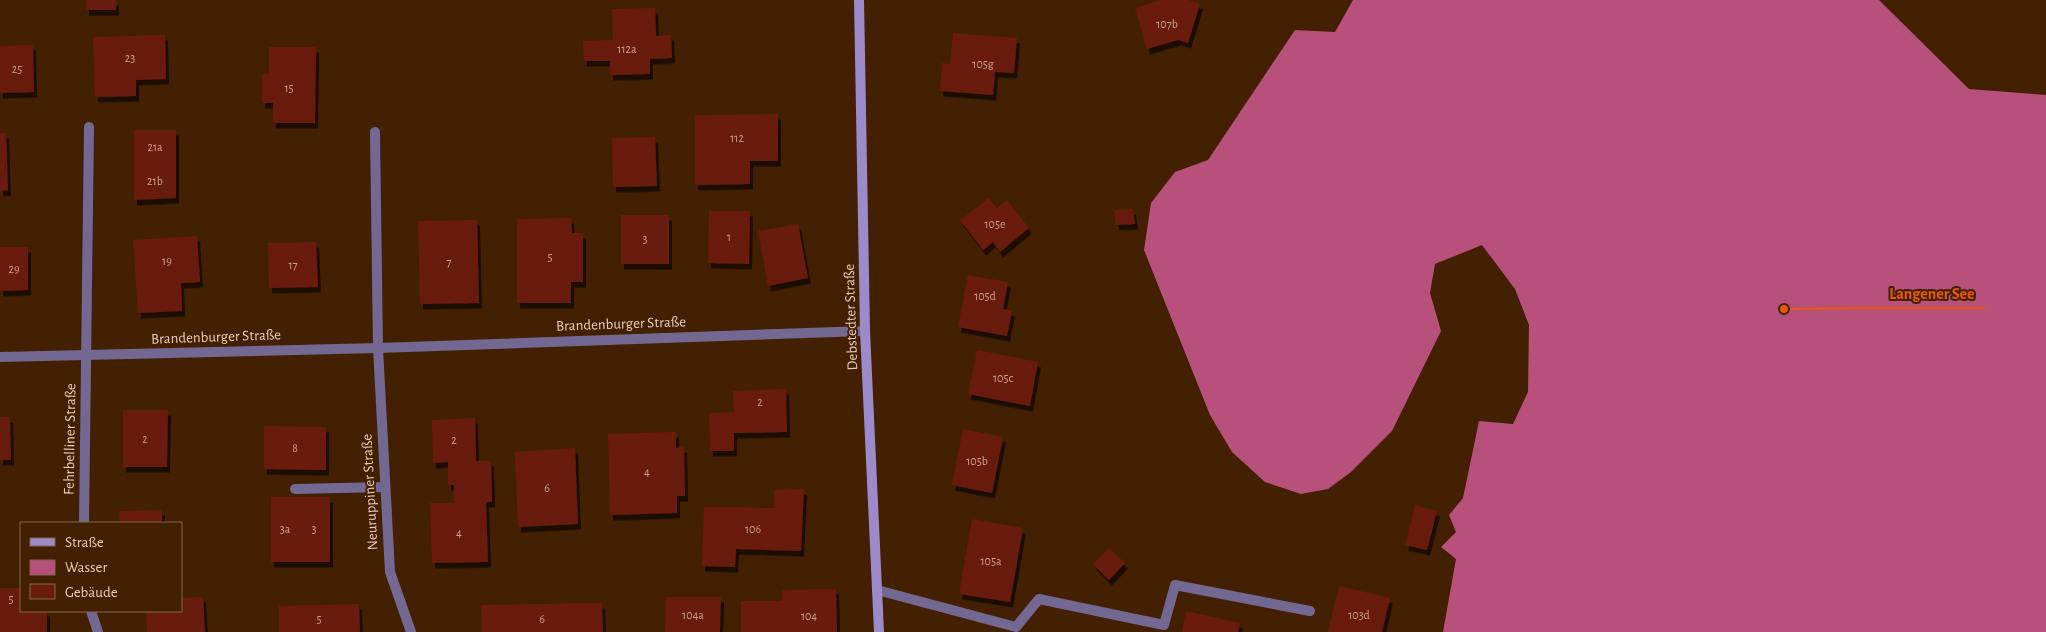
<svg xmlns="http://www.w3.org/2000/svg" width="2046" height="632" font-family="'Alegreya Sans',sans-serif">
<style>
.water{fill:#b7517c}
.building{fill:#691e07;filter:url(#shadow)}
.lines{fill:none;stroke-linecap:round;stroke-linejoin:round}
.service{stroke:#736891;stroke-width:10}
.minor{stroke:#736891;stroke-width:10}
.secondary{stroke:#9c8acb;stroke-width:10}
.labels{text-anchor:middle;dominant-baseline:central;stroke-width:4;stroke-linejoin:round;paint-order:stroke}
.number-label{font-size:12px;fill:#caa18c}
.street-label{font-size:15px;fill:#eacdb9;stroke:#432002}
.leader{fill:none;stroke:#e8590c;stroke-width:2}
.callout-dot{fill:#e8590c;stroke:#432002;stroke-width:2}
.callout-label{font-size:16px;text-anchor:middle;font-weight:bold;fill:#e8590c;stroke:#432002;stroke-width:4;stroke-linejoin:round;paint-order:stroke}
</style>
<defs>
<filter id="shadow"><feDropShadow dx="3" dy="5.5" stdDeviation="0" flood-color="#0009"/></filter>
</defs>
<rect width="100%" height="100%" fill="#432002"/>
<polygon class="water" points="1353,0 1879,0 1969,89 2046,95 2046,632 1443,632 1456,559 1441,547 1456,532 1449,515 1463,498 1479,421 1513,424 1528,392 1529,325 1515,289 1482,245 1435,264 1430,293 1441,331 1392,431 1351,472 1328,489 1301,494 1265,482 1232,452 1210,415 1144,250 1151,203 1175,172 1208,160 1295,30 1335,32"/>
<g class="building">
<rect x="86" y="0" width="30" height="10"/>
<polygon points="1161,0 1189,0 1200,4 1188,43 1178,40 1147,49 1135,8"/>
<polygon points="655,8 656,36 671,35 672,58 650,59 650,74 610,75 610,61 584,61 583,41 613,40 612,9"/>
<polygon points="953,33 1017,38 1014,73 995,72 993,95 940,91 942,63 950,64"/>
<polygon points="165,35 166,79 136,80 136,96 95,97 93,37"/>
<polygon points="33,45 34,92 0,93 0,46"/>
<polygon points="269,47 316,47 315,123 273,123 273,103 262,103 262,74 269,74"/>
<polygon points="778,114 778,161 750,161 750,184 695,185 695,115"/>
<polygon points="134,130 176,130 176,198 134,200"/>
<polygon points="0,133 6,133 8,190 0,191"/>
<polygon points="655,137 657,186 613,187 612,138"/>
<polygon points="989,198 997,208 1007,200 1029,228 1000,252 993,242 983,250 960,220"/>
<polygon points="1133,209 1135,224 1116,225 1114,210"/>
<polygon points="709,211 750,211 749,264 708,263"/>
<rect x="621" y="215" width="48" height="49"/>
<polygon points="571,218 572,233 583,233 583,282 571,282 571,303 517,303 517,219"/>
<polygon points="477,220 479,303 420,304 418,221"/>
<polygon points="798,224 808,278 768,286 758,231"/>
<polygon points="197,236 200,282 181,283 182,311 138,313 133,240"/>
<polygon points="316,242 318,287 269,288 268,243"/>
<polygon points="0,247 28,247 28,290 0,291"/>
<polygon points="968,275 1008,282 1003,309 1012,311 1007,336 958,327"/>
<polygon points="977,350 1038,362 1030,406 968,394"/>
<polygon points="786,389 787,432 734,433 734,451 710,451 709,413 734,412 733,391"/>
<polygon points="123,410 168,410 167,467 123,467"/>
<polygon points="0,417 10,417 11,460 0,460"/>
<polygon points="475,418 476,461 491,461 492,502 486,502 488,562 432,563 430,503 454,503 454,485 448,485 448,462 433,463 432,420"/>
<polygon points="264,426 326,427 326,470 264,469"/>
<polygon points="963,429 1003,437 992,493 952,485"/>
<polygon points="676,432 676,448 684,447 685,496 677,496 677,513 610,515 608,434"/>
<polygon points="575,448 578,524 518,527 515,452"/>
<polygon points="804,489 801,551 736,549 735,567 702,566 704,507 774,508 774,490"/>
<rect x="271" y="497" width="59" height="65"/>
<polygon points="1415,505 1437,511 1427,550 1405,545"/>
<polygon points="162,510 162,523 120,523 119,511"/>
<polygon points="972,519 1023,528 1010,602 959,594"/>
<polygon points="1109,548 1125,563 1109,580 1093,564"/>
<polygon points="1339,586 1390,598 1382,632 1328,632"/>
<polygon points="0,588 21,588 21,611 47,611 47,632 0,632"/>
<polygon points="836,589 837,632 741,632 741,601 782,601 782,590"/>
<polygon points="203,597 205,632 147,632 146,611 181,611 181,598"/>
<polygon points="666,597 721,597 720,632 665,632"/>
<polygon points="602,603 603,632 482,632 481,605"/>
<polygon points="359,604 360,632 279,632 279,606"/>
<polygon points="1186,611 1240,623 1238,632 1182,632"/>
</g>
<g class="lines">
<g class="service">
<polyline points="295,489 385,487"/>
<polyline points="877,590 1016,627 1039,599 1164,625 1175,585 1310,611"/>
</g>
<g class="minor">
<polyline points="375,132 378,348 390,572 411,632"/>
<polyline points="0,357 378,348 865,331"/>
<polyline points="84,523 89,127"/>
<polyline points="91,611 98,632"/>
</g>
<polyline class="secondary" points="859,0 865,331 879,632"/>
</g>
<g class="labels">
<g class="number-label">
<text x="1167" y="24">107b</text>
<text x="627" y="49">112a</text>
<text x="130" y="58">23</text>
<text x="983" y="64">105g</text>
<text x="17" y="69">25</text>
<text x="289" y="88">15</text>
<text x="737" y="138">112</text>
<text x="155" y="147">21a</text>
<text x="155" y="181">21b</text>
<text x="995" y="224">105e</text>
<text x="729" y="237">1</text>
<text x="645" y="239">3</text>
<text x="550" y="257">5</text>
<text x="167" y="261">19</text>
<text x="449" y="262">7</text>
<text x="293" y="265">17</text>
<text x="14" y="269">29</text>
<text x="985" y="296">105d</text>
<text x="1003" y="378">105c</text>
<text x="760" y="402">2</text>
<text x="145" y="439">2</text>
<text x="454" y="440">2</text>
<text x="295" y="448">8</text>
<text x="977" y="461">105b</text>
<text x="647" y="472">4</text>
<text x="547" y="488">6</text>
<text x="285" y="529">3a</text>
<text x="314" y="529">3</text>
<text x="753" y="529">106</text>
<text x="459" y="533">4</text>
<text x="991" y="561">105a</text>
<text x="11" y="599">5</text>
<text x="693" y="615">104a</text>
<text x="1359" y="615">103d</text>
<text x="809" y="616">104</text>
<text x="319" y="619">5</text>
<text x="542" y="619">6</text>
</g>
<g class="street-label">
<text transform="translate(851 317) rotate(-92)">Debstedter Straße</text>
<text transform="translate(621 324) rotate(-2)">Brandenburger Straße</text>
<text transform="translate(216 337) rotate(-2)">Brandenburger Straße</text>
<text transform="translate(70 439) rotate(-89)">Fehrbelliner Straße</text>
<text transform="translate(370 492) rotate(-93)">Neuruppiner Straße</text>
</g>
</g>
<path class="leader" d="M1784 309L1880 308H1985"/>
<circle class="callout-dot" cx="1784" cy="309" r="5"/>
<g class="callout-label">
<text x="1932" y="299">Langener See</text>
</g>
<rect x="20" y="522" width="162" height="90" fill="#432002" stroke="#86654b"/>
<rect x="30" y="538" width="25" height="8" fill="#9c8acb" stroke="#86654b"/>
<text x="65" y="547" font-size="15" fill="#eacdb9">Straße</text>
<rect x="30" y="560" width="25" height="15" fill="#b7517c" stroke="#86654b"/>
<text x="65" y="572" font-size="15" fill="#eacdb9">Wasser</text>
<rect x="30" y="584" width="25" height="15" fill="#691e07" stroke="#86654b"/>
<text x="65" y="597" font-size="15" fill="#eacdb9">Gebäude</text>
</svg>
